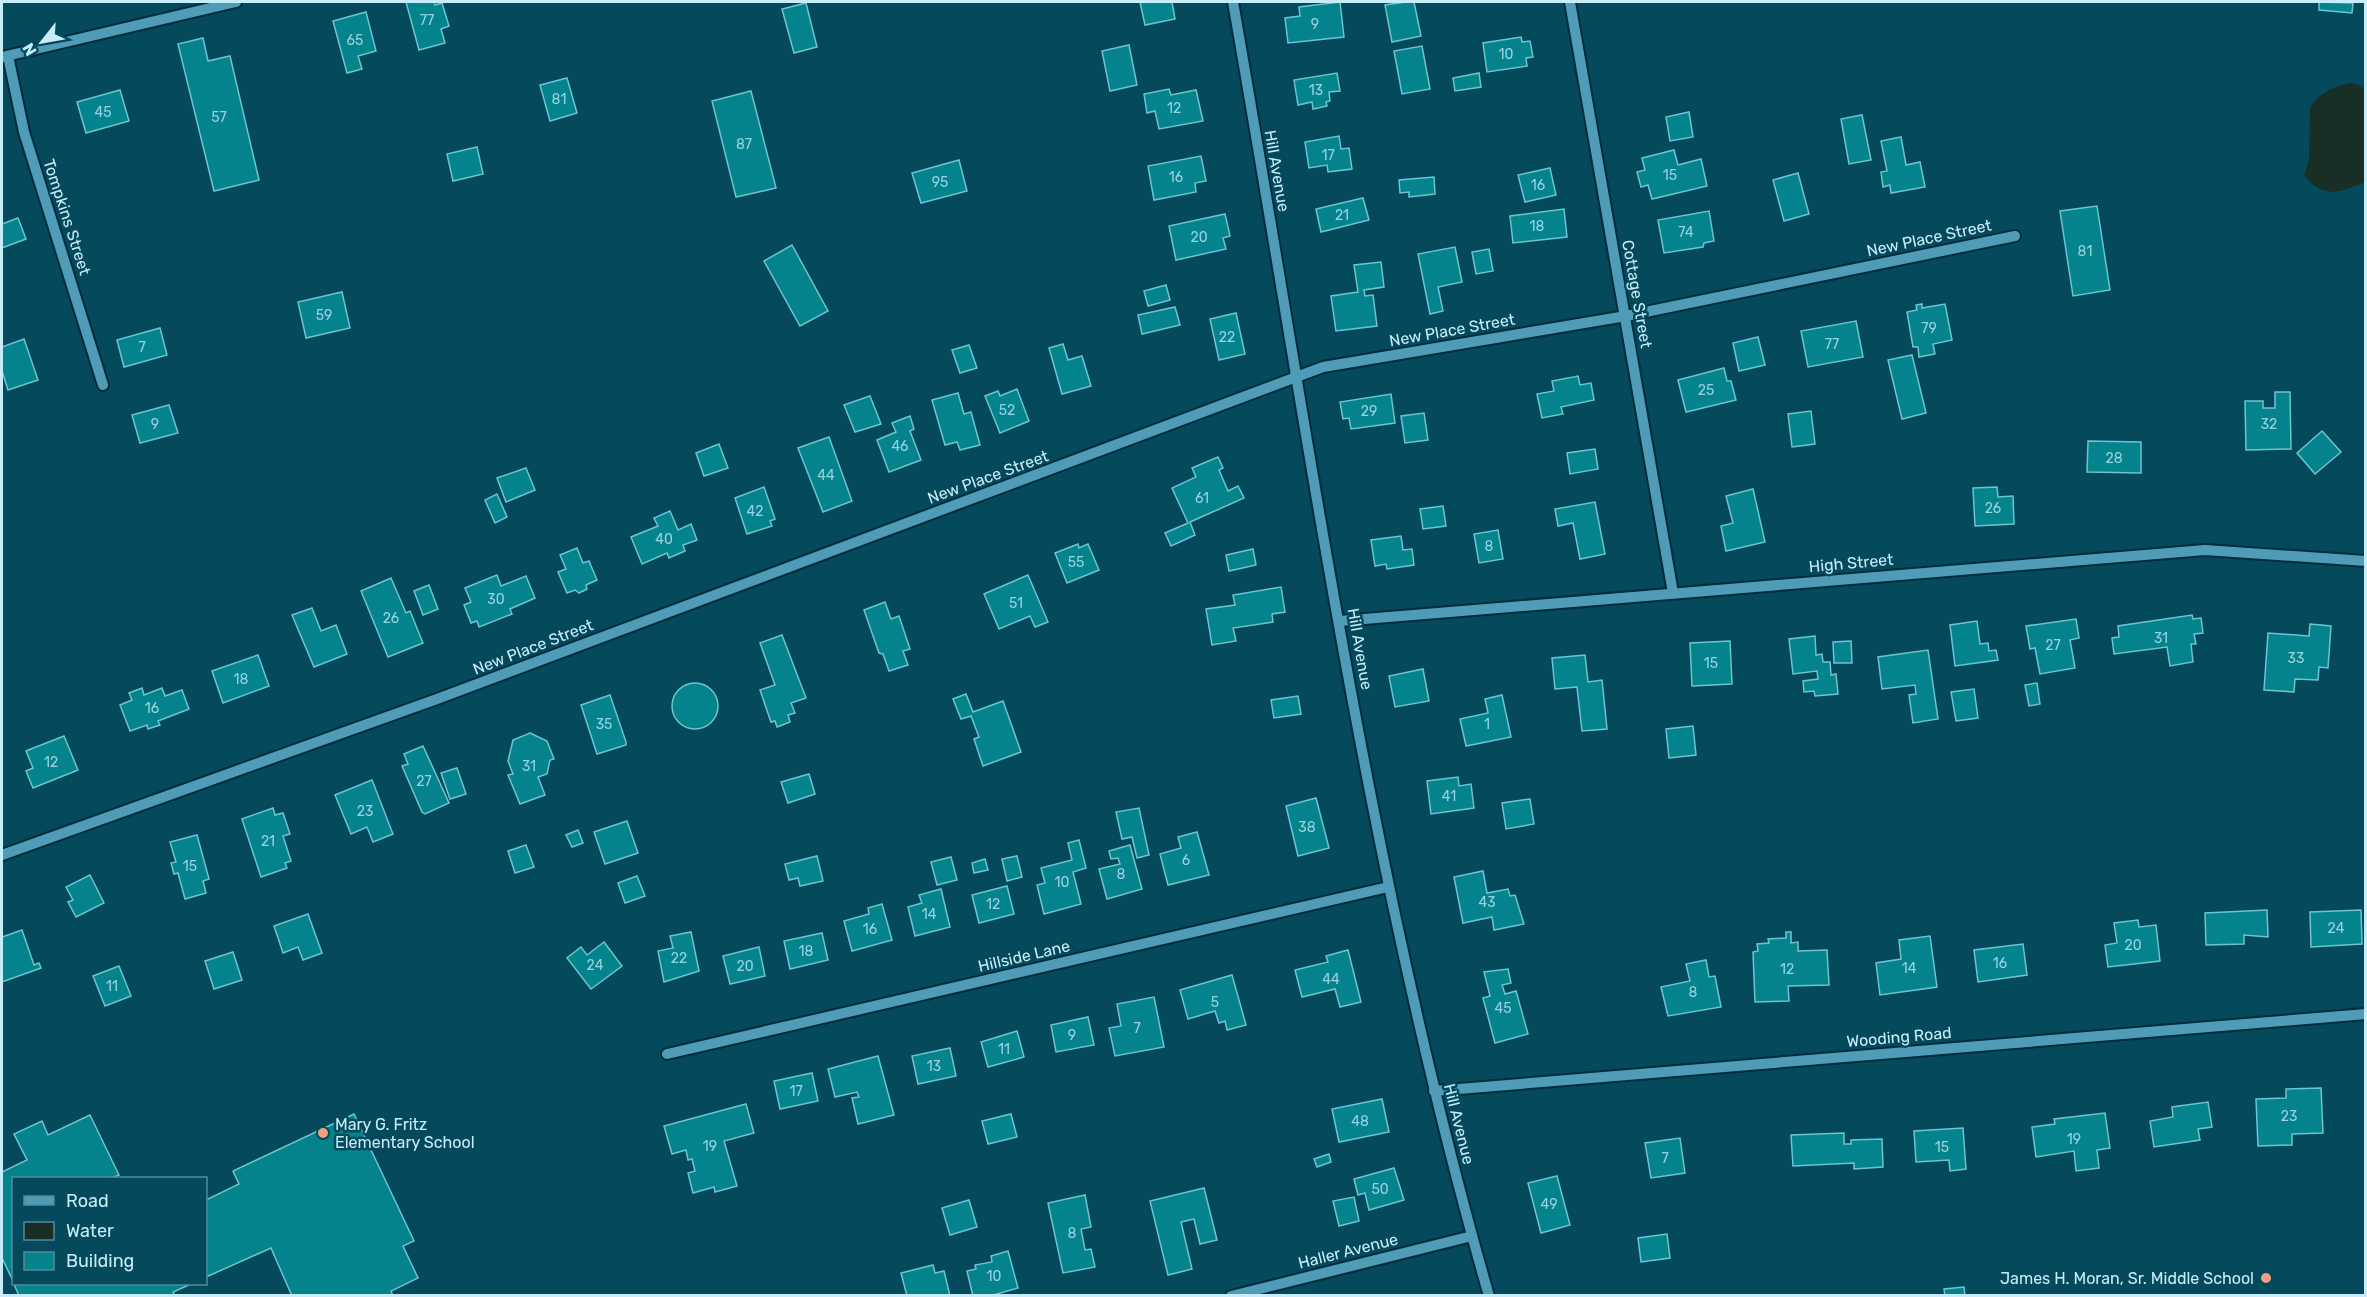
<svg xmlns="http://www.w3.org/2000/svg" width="2367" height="1297" font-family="Rubik,sans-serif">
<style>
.water{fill:#192e24}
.building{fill:#05838d;stroke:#6cc5ce;stroke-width:1.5}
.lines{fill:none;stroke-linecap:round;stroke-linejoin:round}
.minor-casing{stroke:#002d3b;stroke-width:14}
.minor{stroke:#4f9cb8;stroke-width:10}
.poi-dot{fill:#f2a17e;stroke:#04495c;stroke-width:2}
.labels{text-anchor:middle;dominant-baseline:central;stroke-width:5;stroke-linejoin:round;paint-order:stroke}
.number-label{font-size:14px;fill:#96d2df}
.street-label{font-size:16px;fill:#c7ecfa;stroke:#04495c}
.poi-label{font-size:16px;fill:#c7ecfa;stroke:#04495c;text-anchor:start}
</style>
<rect width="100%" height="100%" fill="#04495c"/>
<path class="water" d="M2354 83 2365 89V182C2341 192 2323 200 2304 175L2309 160 2310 108C2318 93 2337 84 2354 83Z"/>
<g class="building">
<polygon points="406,2 434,2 435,5 442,3 449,26 441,29 445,43 419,50"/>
<polygon points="1140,2 1172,2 1175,19 1145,25"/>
<polygon points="1340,2 1344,37 1288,43 1285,18 1300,16 1299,7"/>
<polygon points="1406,2 1414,2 1421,36 1392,42 1385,5"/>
<polygon points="2319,2 2353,3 2352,13 2319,10"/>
<polygon points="806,3 817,47 794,53 782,9"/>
<polygon points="366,12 376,51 358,56 362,69 347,73 333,21"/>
<polygon points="1521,37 1522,42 1530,41 1533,57 1526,58 1527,66 1487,72 1483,43"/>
<polygon points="203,38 208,61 230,56 259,180 214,191 178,44"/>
<polygon points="1129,45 1137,85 1110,91 1102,51"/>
<polygon points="1422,46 1430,89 1402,94 1394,51"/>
<polygon points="1337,73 1340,91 1329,92 1330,101 1326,102 1327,106 1313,109 1312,102 1298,105 1294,80"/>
<polygon points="1479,73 1481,87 1455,91 1453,78"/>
<polygon points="567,78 577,113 550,121 540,85"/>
<polygon points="1169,89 1171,95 1196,90 1203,121 1159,129 1155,111 1147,113 1144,94"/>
<polygon points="120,90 129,121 86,133 77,102"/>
<polygon points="751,91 776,188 736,197 712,101"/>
<polygon points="1689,112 1693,137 1670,141 1666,117"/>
<polygon points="1862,115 1871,160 1849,164 1841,119"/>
<polygon points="1339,136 1341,149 1349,148 1352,169 1328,172 1327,165 1309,168 1305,142"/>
<polygon points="1901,137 1906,165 1920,162 1925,187 1891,193 1890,185 1883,187 1881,172 1887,171 1881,141"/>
<polygon points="477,147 483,174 453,181 447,154"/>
<polygon points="1674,150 1678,165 1701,159 1707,186 1652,199 1648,185 1641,187 1637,172 1645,170 1642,158"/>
<polygon points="1201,156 1206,181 1195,183 1196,192 1154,200 1148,166"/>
<polygon points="959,160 967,191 921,203 912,173"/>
<polygon points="1550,168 1556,195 1525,202 1518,175"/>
<polygon points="1798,173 1809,214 1784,221 1773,180"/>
<polygon points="1434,177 1435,194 1409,197 1409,192 1400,193 1399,180"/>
<polygon points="1363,198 1369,220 1321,232 1316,209"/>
<polygon points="2097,206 2110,290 2073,296 2060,211"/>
<polygon points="1564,209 1567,237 1513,243 1510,216"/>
<polygon points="1709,211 1714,241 1704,243 1703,247 1664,253 1658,220"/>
<polygon points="1225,214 1230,236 1223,238 1226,249 1176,260 1169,226"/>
<polygon points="18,218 26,239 2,248 2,224"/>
<polygon points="792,245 828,311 800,326 764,261"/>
<polygon points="1455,247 1462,282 1438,287 1443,311 1430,314 1418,254"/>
<polygon points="1489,249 1493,271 1476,274 1472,252"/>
<polygon points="1381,262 1384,287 1364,290 1365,296 1373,295 1377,326 1336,331 1331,296 1358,292 1354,265"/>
<polygon points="1166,285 1170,300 1148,306 1144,291"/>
<polygon points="342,292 350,328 306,338 298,302"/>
<polygon points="1922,304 1922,308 1945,304 1952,340 1933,344 1935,354 1919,357 1918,347 1913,347 1907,312 1917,310 1916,305"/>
<polygon points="1175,307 1180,325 1142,334 1138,315"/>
<polygon points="1236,313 1245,354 1219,360 1210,319"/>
<polygon points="1856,321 1863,357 1808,367 1801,331"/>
<polygon points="160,328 167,355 124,367 117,340"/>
<polygon points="1758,337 1765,365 1739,371 1733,343"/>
<polygon points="24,339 38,380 8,390 2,371 2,347"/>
<polygon points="1063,344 1068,360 1082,356 1091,386 1062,394 1049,348"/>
<polygon points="969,345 977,368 960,373 952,350"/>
<polygon points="1912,355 1926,413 1902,419 1888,360"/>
<polygon points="1724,368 1727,381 1731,381 1736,400 1686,412 1678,380"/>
<polygon points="1578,376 1580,385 1591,383 1594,400 1561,407 1563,414 1542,418 1537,394 1554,391 1552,381"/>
<polygon points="1017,389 1029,421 1000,433 985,396 998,391 1000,396"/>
<polygon points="2275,392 2290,392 2291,449 2246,450 2245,401 2263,401 2263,408 2275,408"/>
<polygon points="958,393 964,414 971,412 980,445 960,450 957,442 945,445 932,400"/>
<polygon points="1391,394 1395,423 1351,429 1349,418 1343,419 1340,402"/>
<polygon points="870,396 881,424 855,432 844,405"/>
<polygon points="169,405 178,433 140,443 132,415"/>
<polygon points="1811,411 1815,444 1792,447 1788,414"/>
<polygon points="1424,413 1428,440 1405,443 1401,416"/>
<polygon points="910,416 914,429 910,431 921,460 889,472 877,440 896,432 892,423"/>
<polygon points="2322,431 2341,452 2315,474 2297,453"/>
<polygon points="829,437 852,501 823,512 798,448"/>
<polygon points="2088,441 2141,442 2141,473 2087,472"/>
<polygon points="719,444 728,468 704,476 696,453"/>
<polygon points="1595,449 1598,469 1570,474 1567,453"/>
<polygon points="1218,457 1223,468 1219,470 1228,491 1238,486 1244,498 1190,522 1195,535 1171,546 1165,533 1188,523 1172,488 1196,477 1192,468"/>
<polygon points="526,468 535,490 506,502 497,478"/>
<polygon points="764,487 775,519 770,521 772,526 747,534 735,498"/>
<polygon points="1997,487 1998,497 2013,496 2014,524 1975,526 1973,488"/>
<polygon points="1753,489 1765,542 1726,551 1721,526 1733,523 1726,496"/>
<polygon points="497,494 507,517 495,523 485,500"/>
<polygon points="1595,502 1605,554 1580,559 1573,523 1558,526 1555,509"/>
<polygon points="1443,506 1446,526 1423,529 1420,509"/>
<polygon points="670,511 678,530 691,524 697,540 683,545 685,551 669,558 667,553 642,564 631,537 658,526 654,518"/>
<polygon points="1498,530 1503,559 1479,563 1474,534"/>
<polygon points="1401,536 1403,550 1412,549 1414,565 1387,569 1386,564 1375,566 1371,540"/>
<polygon points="1078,544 1079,548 1088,544 1099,570 1067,583 1055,553"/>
<polygon points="577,548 583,563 589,561 597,580 586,585 587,589 579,593 575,590 567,593 558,572 566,569 560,555"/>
<polygon points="1253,549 1256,565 1229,571 1226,555"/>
<polygon points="497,575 501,586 526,576 535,598 510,609 512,614 479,627 477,621 471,623 464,605 471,602 465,588"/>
<polygon points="1028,575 1048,622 1035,627 1030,616 999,629 984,594"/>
<polygon points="391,578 406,613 410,611 423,643 388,657 361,591"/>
<polygon points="429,585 438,609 423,615 414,591"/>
<polygon points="1281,587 1285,612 1272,614 1273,622 1233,628 1236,641 1212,645 1206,609 1235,605 1233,595"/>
<polygon points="885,602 891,619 899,616 910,649 903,651 908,665 889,671 883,654 879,653 864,610"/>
<polygon points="312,608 321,631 336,625 347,654 314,667 292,615"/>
<polygon points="2192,615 2193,619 2201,618 2203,633 2194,634 2196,644 2191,644 2193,662 2170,666 2167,647 2114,654 2112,638 2119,637 2118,626"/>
<polygon points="2076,619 2079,638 2070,640 2075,668 2040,674 2035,648 2030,649 2026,626"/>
<polygon points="1977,621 1980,644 1988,643 1989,651 1996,650 1998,660 1955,666 1950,625"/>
<polygon points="2310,624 2331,626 2328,668 2319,667 2318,680 2295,679 2294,692 2264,690 2268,633 2309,636"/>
<polygon points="782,635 806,698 791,703 795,713 788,715 790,722 777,727 775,721 771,722 760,690 775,685 760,643"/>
<polygon points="1815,636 1816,655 1822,654 1823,662 1830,662 1831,675 1836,674 1838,694 1815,696 1814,691 1804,692 1803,681 1818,679 1817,671 1793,674 1789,639"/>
<polygon points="1730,641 1732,684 1692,686 1690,643"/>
<polygon points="1851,641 1852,663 1834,663 1833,642"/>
<polygon points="1928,650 1938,719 1913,723 1909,695 1916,694 1915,685 1882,689 1878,657"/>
<polygon points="258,655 269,686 223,703 212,671"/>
<polygon points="1585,655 1588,682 1602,680 1607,729 1582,731 1577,687 1555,689 1552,658"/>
<polygon points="1423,669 1429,701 1395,707 1389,676"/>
<polygon points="2037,683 2040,704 2029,706 2025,685"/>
<circle cx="695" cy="706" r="23"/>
<polygon points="142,688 144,695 162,688 165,696 182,690 189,709 158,721 160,725 148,729 147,725 130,731 120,705 132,700 129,693"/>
<polygon points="1974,689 1978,718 1956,721 1951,692"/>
<polygon points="966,694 973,712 1003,701 1021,752 983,766 974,739 979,737 971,716 961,719 953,699"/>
<polygon points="610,695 626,742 626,745 597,754 581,705"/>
<polygon points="1502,695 1511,737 1466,746 1460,719 1488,713 1485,699"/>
<polygon points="1298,696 1301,714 1274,718 1271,700"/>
<polygon points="1693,726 1696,755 1669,758 1666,729"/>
<polygon points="530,733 547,741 554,759 550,760 547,774 538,777 545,795 520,804 508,775 513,774 508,761 513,740"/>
<polygon points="64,736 78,770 33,788 26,771 33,768 26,751"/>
<polygon points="423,746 449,803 425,814 422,812 402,766 408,764 404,754"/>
<polygon points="457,768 466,794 450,799 441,773"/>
<polygon points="809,774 815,794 788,803 781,782"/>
<polygon points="1458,777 1459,786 1471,784 1474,808 1431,814 1427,781"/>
<polygon points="372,780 393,834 373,842 367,827 351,834 335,795"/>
<polygon points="1316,798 1329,848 1298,856 1286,806"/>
<polygon points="1530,799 1534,824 1506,829 1502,803"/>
<polygon points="273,808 275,815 283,813 290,834 283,836 291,861 285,863 287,868 261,877 242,819"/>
<polygon points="1139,808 1149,855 1137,858 1132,837 1122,839 1116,812"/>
<polygon points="627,821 638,853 605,864 594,832"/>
<polygon points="578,830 583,843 572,847 566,835"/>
<polygon points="1197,832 1209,875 1168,885 1160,854 1181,848 1178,837"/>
<polygon points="197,835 209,879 203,881 206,893 185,899 178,873 174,874 171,863 176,862 170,842"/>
<polygon points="1079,840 1086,868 1073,872 1081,904 1044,914 1037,885 1045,883 1041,868 1072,860 1068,843"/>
<polygon points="526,845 534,867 515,873 508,851"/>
<polygon points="1130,845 1142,889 1107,899 1099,869 1120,864 1118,858 1111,859 1109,851"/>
<polygon points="817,856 823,881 800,886 798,878 789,880 785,864"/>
<polygon points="1017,856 1022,877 1007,881 1002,859"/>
<polygon points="951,857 957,880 937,885 931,862"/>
<polygon points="985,859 988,870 974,873 972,863"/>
<polygon points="1483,871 1487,893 1508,889 1510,896 1515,895 1524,924 1494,930 1492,917 1463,923 1454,877"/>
<polygon points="90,875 104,903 76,917 68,902 73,900 66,887"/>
<polygon points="637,876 645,896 625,903 618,883"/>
<polygon points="1007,886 1014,914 979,923 972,895"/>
<polygon points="941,889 950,927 915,936 908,907 922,903 919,895"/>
<polygon points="882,904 892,940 852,951 844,921 869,914 868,908"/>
<polygon points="2267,910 2268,937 2244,935 2244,944 2206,945 2205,913"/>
<polygon points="2361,910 2362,944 2311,947 2310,912"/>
<polygon points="308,914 322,953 303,960 298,947 283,953 274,926"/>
<polygon points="2138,920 2139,927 2156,925 2160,961 2108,967 2105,945 2117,943 2114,923"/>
<polygon points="22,930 34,965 39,963 41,968 2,982 2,937"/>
<polygon points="691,932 699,971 664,982 658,951 673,948 670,936"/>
<polygon points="1786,932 1791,932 1791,943 1798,942 1798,951 1827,950 1829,985 1788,986 1789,1001 1755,1002 1753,952 1758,951 1757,944 1769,943 1768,939 1786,938"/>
<polygon points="822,933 828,960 790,969 784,941"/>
<polygon points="1930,936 1937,987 1880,995 1876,963 1901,959 1899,940"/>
<polygon points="604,942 622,966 591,989 567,958 581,947 587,955"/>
<polygon points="2023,944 2027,975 1978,982 1974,950"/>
<polygon points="759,947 765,976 730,984 723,956"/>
<polygon points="1348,950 1361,1002 1340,1007 1335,989 1302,997 1295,970 1328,962 1326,956"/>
<polygon points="233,952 242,980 214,989 205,961"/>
<polygon points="1706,960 1709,977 1715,976 1721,1007 1668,1016 1661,987 1690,981 1686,964"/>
<polygon points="119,966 131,996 105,1006 93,976"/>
<polygon points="1508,969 1511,983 1502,985 1505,994 1516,991 1528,1034 1495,1043 1483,998 1490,996 1484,972"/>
<polygon points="1232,975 1246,1025 1227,1030 1225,1021 1219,1023 1215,1011 1188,1019 1180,990"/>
<polygon points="1154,997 1164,1047 1115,1056 1109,1028 1121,1026 1117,1004"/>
<polygon points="1088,1017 1094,1045 1056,1052 1051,1025"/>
<polygon points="1017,1031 1024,1057 988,1067 981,1042"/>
<polygon points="950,1048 956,1076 918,1084 912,1056"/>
<polygon points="878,1056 894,1115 858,1124 852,1098 859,1097 857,1092 835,1097 828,1069"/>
<polygon points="812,1073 818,1101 780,1109 774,1081"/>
<polygon points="2321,1088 2323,1133 2292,1134 2292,1145 2258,1146 2256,1099 2286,1098 2286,1089"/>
<polygon points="1382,1099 1389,1132 1339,1142 1332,1109"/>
<polygon points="2208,1102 2212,1127 2198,1129 2200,1140 2154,1147 2150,1121 2173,1117 2172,1107"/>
<polygon points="746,1104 754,1133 724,1141 737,1186 715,1192 714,1187 693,1193 688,1173 695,1171 692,1159 688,1160 686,1150 672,1154 664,1126"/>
<polygon points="2105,1113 2110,1148 2097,1150 2099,1168 2076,1171 2074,1151 2036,1157 2032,1127 2055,1124 2054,1119"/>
<polygon points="354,1114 414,1241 403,1246 418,1278 391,1291 393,1296 292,1296 271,1248 206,1277 206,1200 239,1184 233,1171"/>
<polygon points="1011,1114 1017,1137 988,1144 982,1121"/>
<polygon points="90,1115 119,1175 111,1178 14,1178 14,1283 2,1258 2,1172 27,1160 14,1134 42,1121 48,1135"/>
<polygon points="1963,1128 1966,1169 1950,1171 1949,1160 1916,1162 1914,1131"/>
<polygon points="1844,1133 1844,1144 1851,1144 1851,1140 1882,1139 1883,1167 1854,1169 1854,1163 1793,1166 1791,1135"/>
<polygon points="1680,1138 1685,1173 1651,1178 1645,1143"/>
<polygon points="1329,1154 1331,1162 1317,1167 1314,1159"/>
<polygon points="1394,1168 1404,1200 1369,1210 1365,1193 1358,1195 1354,1179"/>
<polygon points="1557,1176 1570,1225 1541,1233 1528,1183"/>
<polygon points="1204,1188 1217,1240 1200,1244 1194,1219 1181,1222 1192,1269 1168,1275 1150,1201"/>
<polygon points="1085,1195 1091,1227 1081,1229 1085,1250 1091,1249 1095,1267 1063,1273 1048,1203"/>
<polygon points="1354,1197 1359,1221 1339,1226 1333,1201"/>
<polygon points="969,1200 977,1227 950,1235 942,1208"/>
<polygon points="1667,1234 1670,1258 1641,1262 1638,1238"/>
<polygon points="1008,1251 1018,1288 990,1296 973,1296 967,1271 976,1269 975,1265 992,1262 991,1256"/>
<polygon points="933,1265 935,1273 944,1271 950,1296 907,1296 901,1273"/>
<polygon points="14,1284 191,1284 173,1292 175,1296 19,1296"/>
<polygon points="1964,1287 1965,1296 1945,1296 1944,1289"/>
</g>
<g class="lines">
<defs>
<g id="minor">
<path d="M1233 2C1309 434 1367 872 1489 1296"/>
<polyline points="1570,2 1673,593"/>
<polyline points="8,56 24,132 103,385"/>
<polyline points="2,57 236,2"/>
<polyline points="1340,621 2205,550 2366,561"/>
<polyline points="2,855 437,699 1323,367 1626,316 2015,236"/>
<polyline points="667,1054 1388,887"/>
<polyline points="1434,1091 2366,1014"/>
<polyline points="1231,1296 1472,1236"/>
</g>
</defs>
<use href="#minor" class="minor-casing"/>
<use href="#minor" class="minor"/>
</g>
<g class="poi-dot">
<circle cx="323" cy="1133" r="6"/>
<circle cx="2266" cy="1278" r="6"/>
</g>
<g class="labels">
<g class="number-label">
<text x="427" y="20">77</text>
<text x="1315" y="24">9</text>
<text x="355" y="40">65</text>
<text x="1506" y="54">10</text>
<text x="1316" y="90">13</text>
<text x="559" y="99">81</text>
<text x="1174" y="108">12</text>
<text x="103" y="112">45</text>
<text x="219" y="117">57</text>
<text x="744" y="144">87</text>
<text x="1328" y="155">17</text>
<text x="1670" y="175">15</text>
<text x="1176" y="177">16</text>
<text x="940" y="182">95</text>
<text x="1538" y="185">16</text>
<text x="1342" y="215">21</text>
<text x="1537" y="226">18</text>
<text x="1686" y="232">74</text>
<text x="1199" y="237">20</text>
<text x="2085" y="251">81</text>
<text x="324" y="315">59</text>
<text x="1929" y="328">79</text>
<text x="1227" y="337">22</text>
<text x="1832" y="344">77</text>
<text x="142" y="347">7</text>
<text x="1706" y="390">25</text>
<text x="1007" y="410">52</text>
<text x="1369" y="411">29</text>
<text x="155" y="424">9</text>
<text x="2269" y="424">32</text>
<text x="900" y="446">46</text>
<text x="2114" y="458">28</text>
<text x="826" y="475">44</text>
<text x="1202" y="498">61</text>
<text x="1993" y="508">26</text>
<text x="755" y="511">42</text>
<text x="664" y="539">40</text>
<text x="1489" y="546">8</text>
<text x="1076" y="562">55</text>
<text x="496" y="599">30</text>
<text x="1016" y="603">51</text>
<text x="391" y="618">26</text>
<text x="2161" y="638">31</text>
<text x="2053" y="645">27</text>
<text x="2296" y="658">33</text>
<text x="1711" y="663">15</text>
<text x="241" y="679">18</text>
<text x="152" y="708">16</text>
<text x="604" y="724">35</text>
<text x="1487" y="724">1</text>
<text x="51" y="762">12</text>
<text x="529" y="766">31</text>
<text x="424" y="781">27</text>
<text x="1449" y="796">41</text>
<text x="365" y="811">23</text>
<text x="1307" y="827">38</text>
<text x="268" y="841">21</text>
<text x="1186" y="860">6</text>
<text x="190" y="866">15</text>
<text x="1121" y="874">8</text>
<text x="1062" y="882">10</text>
<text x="1487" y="902">43</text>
<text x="993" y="904">12</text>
<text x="929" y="914">14</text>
<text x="2336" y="928">24</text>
<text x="870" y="929">16</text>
<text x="2133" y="945">20</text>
<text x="806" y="951">18</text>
<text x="679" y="958">22</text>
<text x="2000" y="963">16</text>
<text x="595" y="965">24</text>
<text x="745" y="966">20</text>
<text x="1909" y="968">14</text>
<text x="1787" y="969">12</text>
<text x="1331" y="979">44</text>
<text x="112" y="986">11</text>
<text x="1693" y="992">8</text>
<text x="1215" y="1002">5</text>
<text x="1503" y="1008">45</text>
<text x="1137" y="1028">7</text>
<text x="1072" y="1035">9</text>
<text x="1004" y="1049">11</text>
<text x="934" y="1066">13</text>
<text x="796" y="1091">17</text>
<text x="2289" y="1116">23</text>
<text x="1360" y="1121">48</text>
<text x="2074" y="1139">19</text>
<text x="710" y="1146">19</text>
<text x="1942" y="1147">15</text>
<text x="1665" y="1158">7</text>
<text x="1380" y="1189">50</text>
<text x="1549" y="1204">49</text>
<text x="1072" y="1233">8</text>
<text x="994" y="1276">10</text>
</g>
<g class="street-label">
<text transform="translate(1277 171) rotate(80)">Hill Avenue</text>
<text transform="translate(67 217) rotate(72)">Tompkins Street</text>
<text transform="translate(1929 238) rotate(-12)">New Place Street</text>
<text transform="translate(1637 294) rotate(80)">Cottage Street</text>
<text transform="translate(1452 330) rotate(-10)">New Place Street</text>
<text transform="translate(988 477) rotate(-20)">New Place Street</text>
<text transform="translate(1851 563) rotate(-5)">High Street</text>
<text transform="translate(533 647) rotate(-21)">New Place Street</text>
<text transform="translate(1360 649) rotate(80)">Hill Avenue</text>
<text transform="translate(1024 956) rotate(-13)">Hillside Lane</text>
<text transform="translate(1899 1037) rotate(-5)">Wooding Road</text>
<text transform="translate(1459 1124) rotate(76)">Hill Avenue</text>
<text transform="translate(1348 1251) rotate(-14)">Haller Avenue</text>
</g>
<g class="poi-label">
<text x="335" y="1124">Mary G. Fritz<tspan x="335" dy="18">Elementary School</tspan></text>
<text x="2254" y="1278" text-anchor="end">James H. Moran, Sr. Middle School</text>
</g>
</g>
<rect width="2367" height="1297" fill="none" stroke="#c7ecfa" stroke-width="6"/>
<rect x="12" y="1177" width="195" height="108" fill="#04495c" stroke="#528a9b" stroke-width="1.5"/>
<rect x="24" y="1196" width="30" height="9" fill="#4f9cb8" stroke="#528a9b" stroke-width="1.5"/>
<text x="66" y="1207" font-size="18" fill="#c7ecfa">Road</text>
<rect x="24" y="1222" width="30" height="18" fill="#192e24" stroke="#528a9b" stroke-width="1.5"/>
<text x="66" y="1237" font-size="18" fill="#c7ecfa">Water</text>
<rect x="24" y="1252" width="30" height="18" fill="#05838d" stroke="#528a9b" stroke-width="1.5"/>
<text x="66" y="1267" font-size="18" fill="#c7ecfa">Building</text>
<g transform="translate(42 42) rotate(239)" stroke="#04495c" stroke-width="4.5" paint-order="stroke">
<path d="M0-4.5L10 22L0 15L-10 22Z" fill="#c7ecfa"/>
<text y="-9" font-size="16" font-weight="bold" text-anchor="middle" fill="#c7ecfa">N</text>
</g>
</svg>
